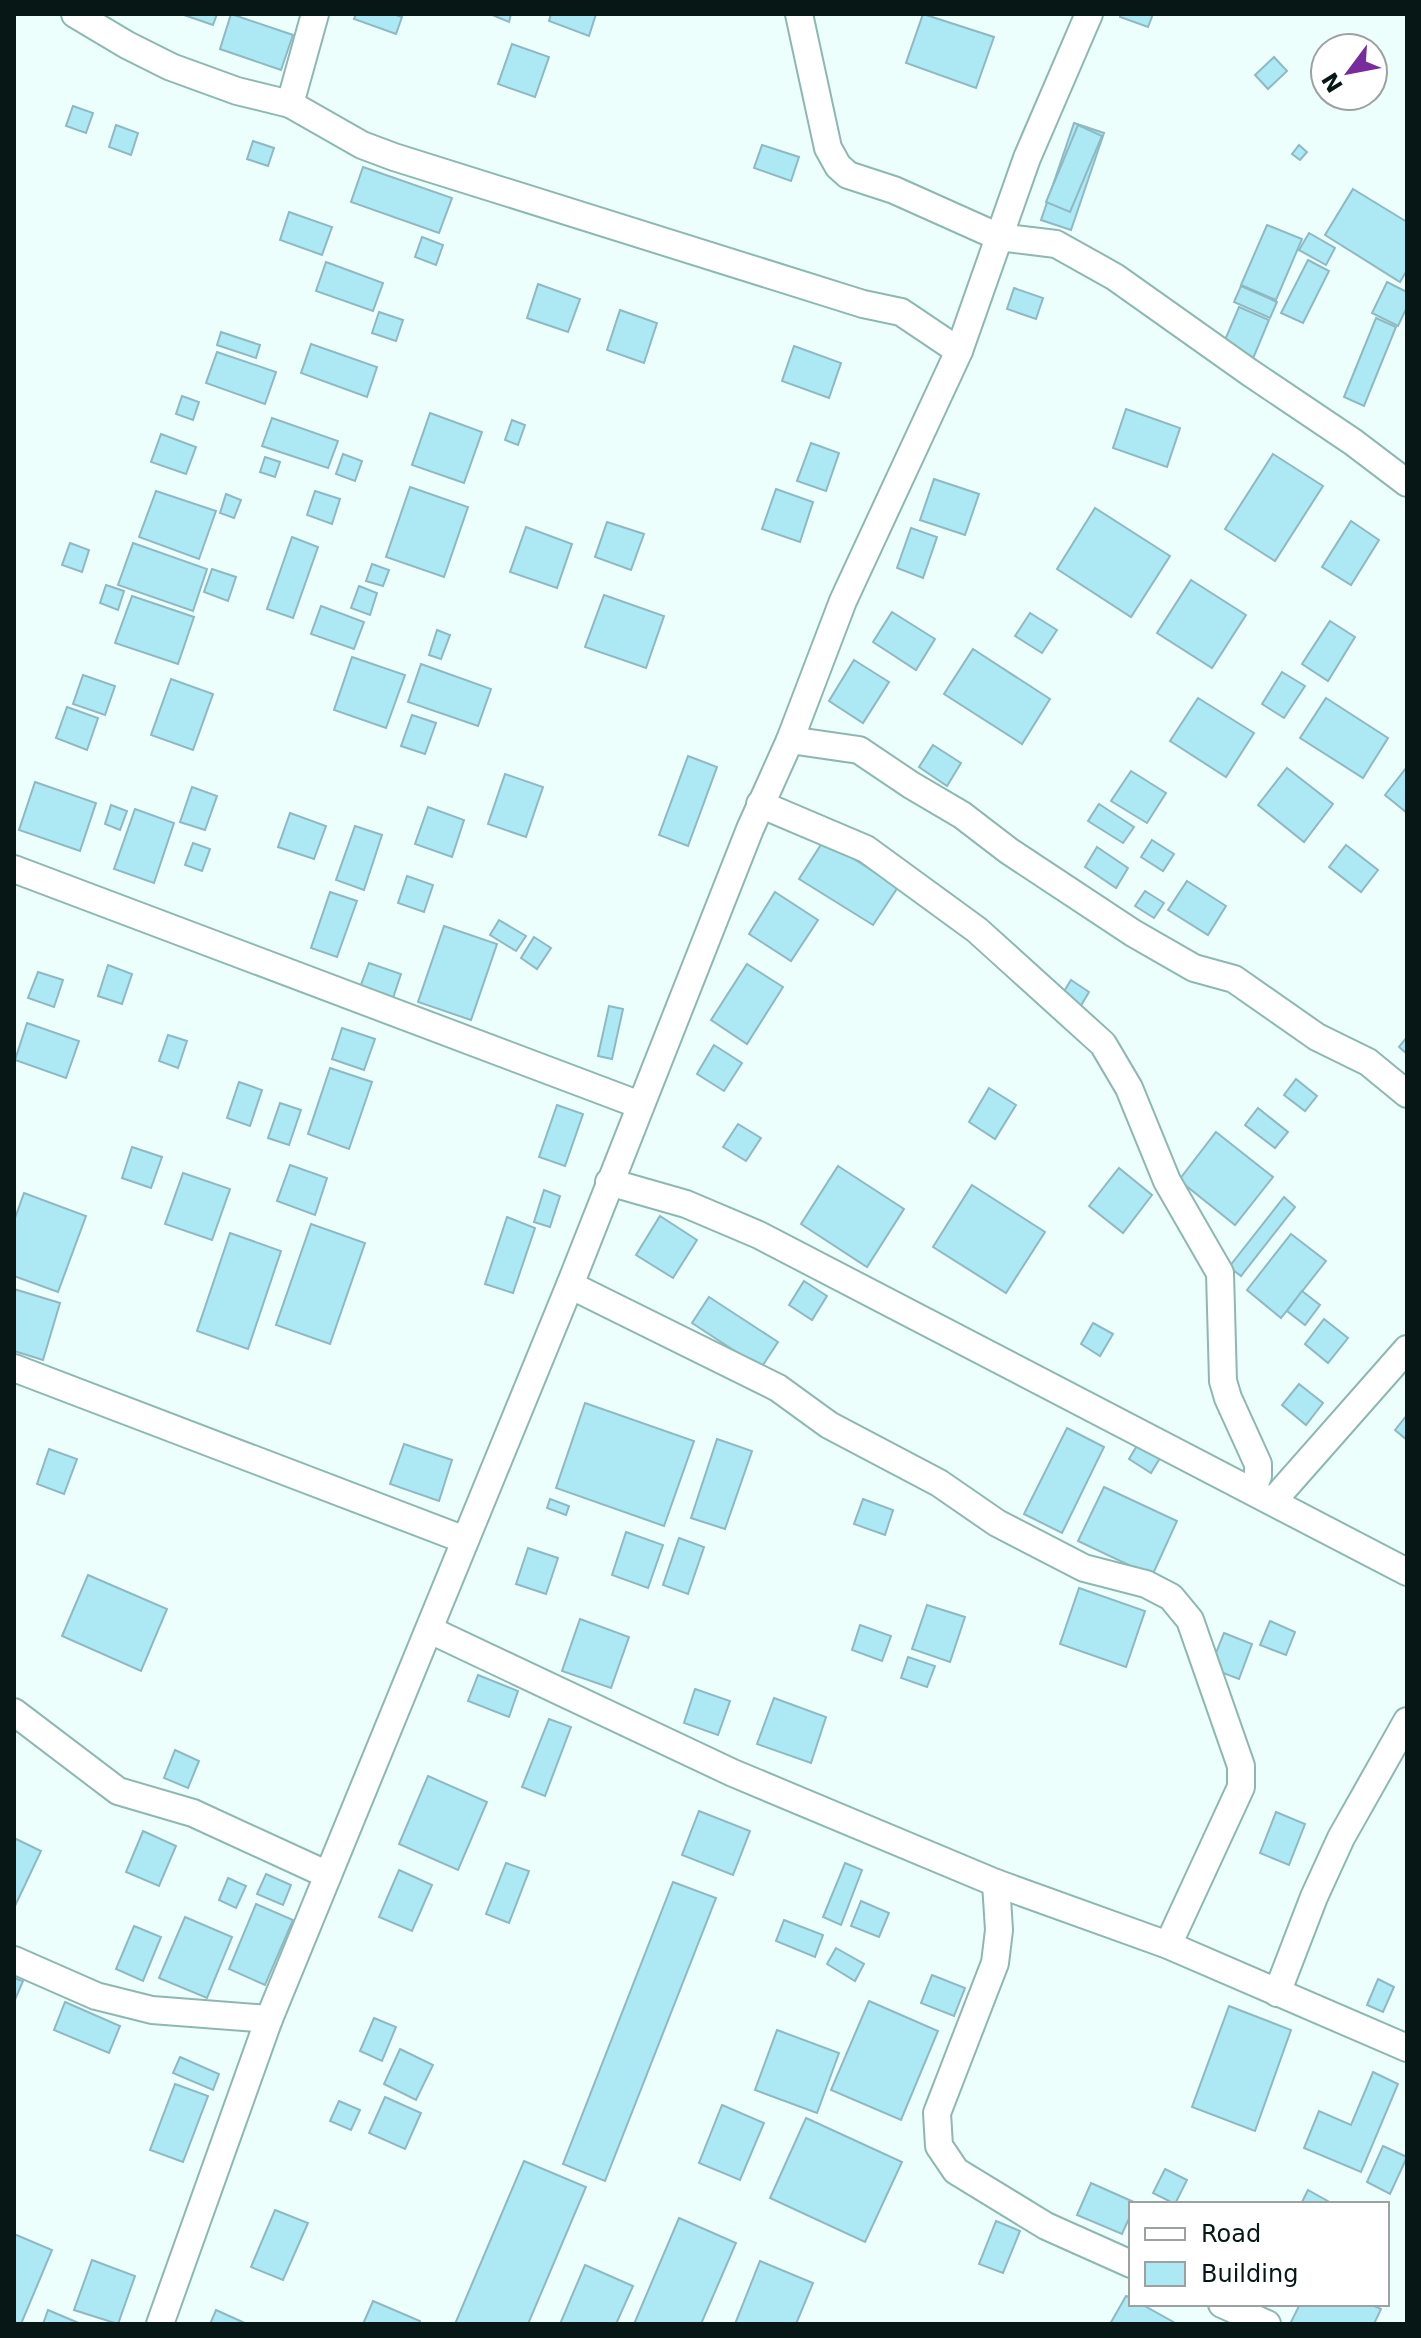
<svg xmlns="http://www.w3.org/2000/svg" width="1421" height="2338" font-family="'DejaVu Sans',sans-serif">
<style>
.building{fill:#ace9f5;stroke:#8fb9c2;stroke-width:2}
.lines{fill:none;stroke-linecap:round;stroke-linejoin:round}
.street-casing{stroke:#8db8b2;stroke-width:30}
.street{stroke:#fff;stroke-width:26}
</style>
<rect width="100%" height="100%" fill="#edfffc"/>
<g class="building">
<polygon points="181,14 217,14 213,25"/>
<polygon points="231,14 293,35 281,70 220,49"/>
<polygon points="356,14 393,14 402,17 396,34 354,19"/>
<polygon points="490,14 511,14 509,22"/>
<polygon points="551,14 596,14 589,36 549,21"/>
<polygon points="923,14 994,37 976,88 906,63"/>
<polygon points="1121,14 1153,14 1148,27 1120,17"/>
<polygon points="512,44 549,57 535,97 498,84"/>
<polygon points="1274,57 1287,71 1268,89 1255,75"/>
<polygon points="73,106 93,113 86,133 66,126"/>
<polygon points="1074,123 1104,133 1071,230 1041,220"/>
<polygon points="116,125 138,133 131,155 109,147"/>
<polygon points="1078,125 1102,136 1070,212 1046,202"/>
<polygon points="253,141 274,148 268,166 247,159"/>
<polygon points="762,145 799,157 791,181 754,168"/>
<polygon points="1299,145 1307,152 1300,160 1292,154"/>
<polygon points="363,167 452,198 439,233 351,202"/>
<polygon points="1353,189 1407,222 1407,270 1400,282 1325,235"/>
<polygon points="289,212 332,227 322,255 280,240"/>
<polygon points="1267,225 1302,239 1276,300 1241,285"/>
<polygon points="1309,233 1335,248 1326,265 1299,250"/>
<polygon points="422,237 443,245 436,265 415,257"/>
<polygon points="1308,260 1329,271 1303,323 1281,313"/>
<polygon points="326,262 383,283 373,311 316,291"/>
<polygon points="1387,282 1407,292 1407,307 1398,326 1372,313"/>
<polygon points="538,284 580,299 568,332 527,318"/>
<polygon points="1241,286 1277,302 1270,318 1234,302"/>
<polygon points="1014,288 1043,298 1036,319 1007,309"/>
<polygon points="1239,307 1269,320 1252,361 1222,347"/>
<polygon points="620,310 657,323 644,363 607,350"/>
<polygon points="379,312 403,320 396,341 372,333"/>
<polygon points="1376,318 1396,327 1364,406 1344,397"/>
<polygon points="221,332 260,345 256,358 217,345"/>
<polygon points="311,344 377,367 367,397 301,373"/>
<polygon points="794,346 841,363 829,398 782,381"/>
<polygon points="217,352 276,372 265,404 206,383"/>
<polygon points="182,396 199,402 193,420 176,414"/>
<polygon points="1126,409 1180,428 1167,467 1113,448"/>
<polygon points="430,413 482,432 464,483 412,465"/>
<polygon points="272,418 338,441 328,468 262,446"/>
<polygon points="512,420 525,425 518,445 505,440"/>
<polygon points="161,434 196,447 186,474 151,462"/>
<polygon points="811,443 839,453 826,491 797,481"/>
<polygon points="343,454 362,461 355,481 336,474"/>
<polygon points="1273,454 1323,486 1275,561 1225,529"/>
<polygon points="265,457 280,462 275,477 260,472"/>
<polygon points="934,479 979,494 965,535 920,520"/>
<polygon points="410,487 468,507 444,577 386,557"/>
<polygon points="776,489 813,502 800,542 762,529"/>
<polygon points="156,491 216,511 199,559 139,537"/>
<polygon points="315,491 340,499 332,524 307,515"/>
<polygon points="226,494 241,500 234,518 220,513"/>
<polygon points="1095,508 1170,556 1131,617 1057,569"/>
<polygon points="1351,521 1379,540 1351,585 1322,567"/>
<polygon points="607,522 644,534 631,570 595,557"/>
<polygon points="526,527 572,544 557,588 510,572"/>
<polygon points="911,528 937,537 923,578 897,568"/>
<polygon points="292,537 318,547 293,618 267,609"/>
<polygon points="70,543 89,550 82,572 62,565"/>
<polygon points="133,543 207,569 193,611 118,585"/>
<polygon points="372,564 389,570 383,586 366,581"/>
<polygon points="212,569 236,577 228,601 204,592"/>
<polygon points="1191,580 1246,615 1212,668 1157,633"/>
<polygon points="106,585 124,591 118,610 100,603"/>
<polygon points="359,586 377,593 370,615 351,608"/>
<polygon points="604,595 664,616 646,668 585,647"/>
<polygon points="132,596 194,617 178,664 115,643"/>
<polygon points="321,606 364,622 354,649 311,634"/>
<polygon points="892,612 935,639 916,670 873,642"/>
<polygon points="1030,613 1057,630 1042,653 1015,636"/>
<polygon points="1330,621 1355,637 1328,681 1302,664"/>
<polygon points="437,630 450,635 441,659 429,655"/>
<polygon points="973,649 1050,699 1022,744 944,694"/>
<polygon points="352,657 405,675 386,728 334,710"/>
<polygon points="854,660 889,682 863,723 829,701"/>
<polygon points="421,664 491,689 478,726 408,702"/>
<polygon points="1282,672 1305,686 1284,718 1262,704"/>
<polygon points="83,675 115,686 105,715 73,704"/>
<polygon points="171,679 213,694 193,750 151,735"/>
<polygon points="1198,698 1254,733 1226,777 1170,741"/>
<polygon points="1326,698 1388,738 1363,778 1300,738"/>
<polygon points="67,707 98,718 87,750 56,738"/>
<polygon points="412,715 436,723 425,754 401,746"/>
<polygon points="933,745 961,763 947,786 919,767"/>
<polygon points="688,756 717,767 688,846 659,835"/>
<polygon points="1407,767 1407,813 1385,795"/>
<polygon points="1287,768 1333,804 1304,842 1258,805"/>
<polygon points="1131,771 1166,793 1147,823 1111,801"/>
<polygon points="505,774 543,787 526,837 488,824"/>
<polygon points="35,782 96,803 80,851 19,830"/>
<polygon points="192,787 217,796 205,830 180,822"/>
<polygon points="1099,804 1134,827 1123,843 1088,821"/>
<polygon points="111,805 127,811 120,830 105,824"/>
<polygon points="428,807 464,820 452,857 415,844"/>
<polygon points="135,809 174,823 154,883 114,869"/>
<polygon points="290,813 326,826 314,859 278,847"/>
<polygon points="355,826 382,835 364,890 336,880"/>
<polygon points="824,840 898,887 873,925 799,879"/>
<polygon points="1152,840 1174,854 1163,871 1141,857"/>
<polygon points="193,843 210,849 202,871 185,865"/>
<polygon points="1346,845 1378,870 1361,892 1329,867"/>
<polygon points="1097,847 1128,868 1116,888 1085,867"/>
<polygon points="407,876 433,885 424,912 398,903"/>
<polygon points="1187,881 1226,906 1208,935 1168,910"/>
<polygon points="1145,891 1164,903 1154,918 1135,906"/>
<polygon points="330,892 357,901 337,957 311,948"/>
<polygon points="775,892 818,920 791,961 749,934"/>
<polygon points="499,920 526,936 516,951 490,935"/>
<polygon points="444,926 497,944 471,1020 418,1002"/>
<polygon points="534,937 551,948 537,969 521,958"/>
<polygon points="369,963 401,974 391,1004 358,993"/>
<polygon points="747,964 783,987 747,1044 711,1020"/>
<polygon points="108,965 132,974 122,1004 98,996"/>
<polygon points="38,972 63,980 54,1007 28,998"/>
<polygon points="1071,980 1089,992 1079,1009 1060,998"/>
<polygon points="609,1006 623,1009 612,1059 598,1056"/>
<polygon points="27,1023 79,1041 66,1078 15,1060"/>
<polygon points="342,1028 375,1039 364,1070 332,1059"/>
<polygon points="168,1035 187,1041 178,1068 159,1061"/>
<polygon points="1407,1037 1407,1054 1399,1047"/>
<polygon points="714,1045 742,1063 724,1091 697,1074"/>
<polygon points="330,1068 372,1082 349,1149 308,1134"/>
<polygon points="1296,1079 1317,1096 1305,1111 1284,1095"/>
<polygon points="239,1082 262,1090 250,1126 227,1118"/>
<polygon points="989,1088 1016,1105 995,1139 969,1122"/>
<polygon points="280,1103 301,1110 289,1145 268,1138"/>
<polygon points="557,1105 583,1114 565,1166 539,1157"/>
<polygon points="1258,1108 1288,1132 1275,1148 1245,1125"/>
<polygon points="738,1124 761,1138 746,1161 723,1147"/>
<polygon points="1216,1132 1273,1177 1235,1225 1179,1180"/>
<polygon points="132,1147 162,1157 151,1188 122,1178"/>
<polygon points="290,1165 327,1178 315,1215 277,1201"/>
<polygon points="838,1166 904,1209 867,1267 801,1224"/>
<polygon points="1119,1168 1152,1195 1123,1233 1089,1206"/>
<polygon points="183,1173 230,1189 212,1240 165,1224"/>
<polygon points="972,1185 1045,1232 1006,1293 933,1247"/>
<polygon points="544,1190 560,1196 550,1227 534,1222"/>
<polygon points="24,1193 86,1216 58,1292 14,1276 14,1221"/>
<polygon points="1284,1197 1295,1207 1241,1276 1229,1267"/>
<polygon points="660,1216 697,1240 673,1278 636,1255"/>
<polygon points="507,1217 535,1228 513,1293 485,1284"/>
<polygon points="311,1224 365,1243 330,1344 276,1325"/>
<polygon points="230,1233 281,1251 248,1349 197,1331"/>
<polygon points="1291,1234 1326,1261 1281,1318 1247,1290"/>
<polygon points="804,1281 827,1296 812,1320 789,1305"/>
<polygon points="14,1289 60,1303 43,1360 14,1351"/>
<polygon points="1302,1291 1320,1305 1305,1325 1287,1311"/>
<polygon points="709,1297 778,1342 761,1368 692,1323"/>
<polygon points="1324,1319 1348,1338 1328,1363 1305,1344"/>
<polygon points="1093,1323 1113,1334 1100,1356 1081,1344"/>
<polygon points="1299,1384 1323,1403 1306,1425 1282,1405"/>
<polygon points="585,1403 694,1441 664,1526 556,1488"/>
<polygon points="1407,1415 1407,1440 1395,1430"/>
<polygon points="1067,1428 1104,1447 1062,1533 1024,1514"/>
<polygon points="717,1439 752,1451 725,1529 691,1518"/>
<polygon points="1141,1439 1163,1453 1151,1473 1129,1459"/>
<polygon points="404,1444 452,1460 439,1501 390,1484"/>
<polygon points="49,1449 77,1459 64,1494 37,1484"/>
<polygon points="1104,1487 1177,1521 1152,1576 1078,1541"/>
<polygon points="550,1499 569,1506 566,1515 547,1508"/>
<polygon points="863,1499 893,1510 885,1535 854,1524"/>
<polygon points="626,1532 663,1545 648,1588 612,1575"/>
<polygon points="679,1538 704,1547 688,1594 663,1585"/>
<polygon points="528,1548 558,1558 546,1594 516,1584"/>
<polygon points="88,1575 167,1609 141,1671 62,1636"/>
<polygon points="1079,1588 1145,1611 1126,1667 1060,1644"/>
<polygon points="927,1605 965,1617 950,1662 912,1649"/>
<polygon points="580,1619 629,1637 611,1688 562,1671"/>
<polygon points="1270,1621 1295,1632 1286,1655 1260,1645"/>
<polygon points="860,1625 891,1636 882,1661 852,1650"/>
<polygon points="1224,1633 1252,1644 1239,1679 1210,1668"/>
<polygon points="908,1657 935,1666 927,1687 901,1678"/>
<polygon points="478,1675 518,1691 509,1717 468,1701"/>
<polygon points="695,1689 730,1701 718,1735 684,1723"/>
<polygon points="774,1698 826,1717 811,1763 757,1744"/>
<polygon points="549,1719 571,1727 545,1796 522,1787"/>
<polygon points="175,1750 199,1761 188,1788 164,1778"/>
<polygon points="428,1776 487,1802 458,1870 399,1844"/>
<polygon points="699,1811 750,1831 733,1875 682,1855"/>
<polygon points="1276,1812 1305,1824 1289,1865 1260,1853"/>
<polygon points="143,1831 176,1846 159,1886 126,1872"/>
<polygon points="14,1838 41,1851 14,1908"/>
<polygon points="506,1863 529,1871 509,1923 486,1914"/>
<polygon points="845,1863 862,1870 841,1925 823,1917"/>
<polygon points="399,1870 432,1885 412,1931 379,1917"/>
<polygon points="266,1874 291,1885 283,1905 257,1894"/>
<polygon points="228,1878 246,1886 236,1908 219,1900"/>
<polygon points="673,1882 716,1898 605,2181 563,2164"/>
<polygon points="861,1901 889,1913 879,1937 851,1926"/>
<polygon points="256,1904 293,1920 265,1985 229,1969"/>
<polygon points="185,1917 232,1937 207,1998 159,1978"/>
<polygon points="784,1920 823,1935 815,1957 776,1941"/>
<polygon points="134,1926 161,1937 143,1981 116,1969"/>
<polygon points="836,1948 864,1964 855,1981 827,1964"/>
<polygon points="932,1975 965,1988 954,2016 921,2003"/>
<polygon points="14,1978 23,1981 14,2002"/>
<polygon points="1378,1979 1394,1987 1383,2012 1367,2005"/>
<polygon points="869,2001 938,2031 901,2120 831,2090"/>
<polygon points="65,2002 120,2026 109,2053 54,2030"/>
<polygon points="1229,2006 1291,2030 1255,2131 1192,2107"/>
<polygon points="374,2018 396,2027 382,2061 360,2051"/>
<polygon points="777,2030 839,2053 817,2113 755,2090"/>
<polygon points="400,2049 433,2065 416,2100 384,2084"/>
<polygon points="180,2057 219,2074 213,2090 173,2073"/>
<polygon points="1373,2072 1398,2084 1361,2172 1304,2148 1319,2111 1351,2125"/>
<polygon points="175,2084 208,2096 183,2162 150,2150"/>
<polygon points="385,2097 421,2113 405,2149 369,2133"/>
<polygon points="339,2101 360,2110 351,2130 330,2121"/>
<polygon points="722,2105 764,2123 740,2180 699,2163"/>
<polygon points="806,2118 902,2162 865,2242 770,2198"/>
<polygon points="1383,2146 1407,2157 1390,2194 1367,2182"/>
<polygon points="524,2161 586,2187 528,2324 455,2324"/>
<polygon points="1165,2169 1187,2180 1175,2204 1153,2193"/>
<polygon points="1091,2183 1136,2203 1131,2204 1131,2214 1122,2234 1077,2215"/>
<polygon points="1308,2190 1333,2204 1301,2204"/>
<polygon points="275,2210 308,2223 283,2280 251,2267"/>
<polygon points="679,2218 736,2243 701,2324 634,2324"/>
<polygon points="996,2221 1020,2231 1003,2273 979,2264"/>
<polygon points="14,2234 52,2250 21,2324 14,2324"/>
<polygon points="92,2260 135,2276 118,2324 74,2310"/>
<polygon points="760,2261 813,2283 796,2324 735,2324"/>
<polygon points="585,2265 633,2286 616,2324 560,2324"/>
<polygon points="1126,2296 1131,2298 1131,2304 1141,2304 1177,2324 1110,2324"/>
<polygon points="373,2301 420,2321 419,2324 363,2324"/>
<polygon points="1300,2304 1370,2304 1381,2309 1374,2324 1290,2324"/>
<polygon points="48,2310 81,2324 43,2324"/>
<polygon points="216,2310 247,2324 210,2324"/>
</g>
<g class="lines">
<defs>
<g id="street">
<polyline points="75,14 127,45 171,67 237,91 290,104 362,145 394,157 863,304 901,312 959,351"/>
<polyline points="799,14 828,148 838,166 848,175 894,190 999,237 1056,244 1115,277 1249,372 1353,442 1407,483"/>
<polyline points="290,104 315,14"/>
<polyline points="790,740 859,750 911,785 962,815 1009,851 1133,933 1194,968 1234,979 1317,1037 1368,1062 1407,1094"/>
<polyline points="760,804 866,849 977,930 1103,1044 1129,1088 1167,1181 1220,1273 1223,1381 1228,1398 1258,1464 1258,1476 1252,1490"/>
<polyline points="14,869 640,1105"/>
<polyline points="609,1182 686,1204 759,1235 1407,1572"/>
<polyline points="570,1285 778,1388 829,1425 939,1483 997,1523 1084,1568 1146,1584 1171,1597 1190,1620 1241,1766 1241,1787 1168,1945"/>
<polyline points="14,1368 465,1540"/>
<polyline points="1273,1501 1407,1349"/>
<polyline points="430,1630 733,1773 996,1883 1168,1945 1407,2048"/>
<polyline points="14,1712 118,1791 193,1813 328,1875"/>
<polyline points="996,1883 999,1930 995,1963 937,2113 939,2146 956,2171 1046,2226 1131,2264"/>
<polyline points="14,1960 96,1996 152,2010 269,2019"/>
<polyline points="1277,1993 1314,1897 1341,1838 1407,1721"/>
<polyline points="1222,2304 1267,2324"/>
<polyline points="160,2324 269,2019 570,1285 750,829 790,740 843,601 959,351 1027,158 1089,14"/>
</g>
</defs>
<use href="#street" class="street-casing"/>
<use href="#street" class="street"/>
</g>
<rect width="1421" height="2338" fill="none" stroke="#061715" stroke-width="32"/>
<rect x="1129" y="2202" width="260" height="104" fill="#ffffff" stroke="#9ba2a1" stroke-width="2"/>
<rect x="1145" y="2228" width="40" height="12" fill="#ffffff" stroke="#9ba2a1" stroke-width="2"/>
<text x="1201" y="2242" font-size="24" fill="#061715">Road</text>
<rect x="1145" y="2262" width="40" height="24" fill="#ace9f5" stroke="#9ba2a1" stroke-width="2"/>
<text x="1201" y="2282" font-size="24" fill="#061715">Building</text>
<g transform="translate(1349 72) rotate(238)"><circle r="38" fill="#ffffff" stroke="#9ba2a1" stroke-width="2"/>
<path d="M0-6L14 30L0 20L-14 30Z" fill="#772b9d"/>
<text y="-12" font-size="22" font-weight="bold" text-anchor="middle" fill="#061715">N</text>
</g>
</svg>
